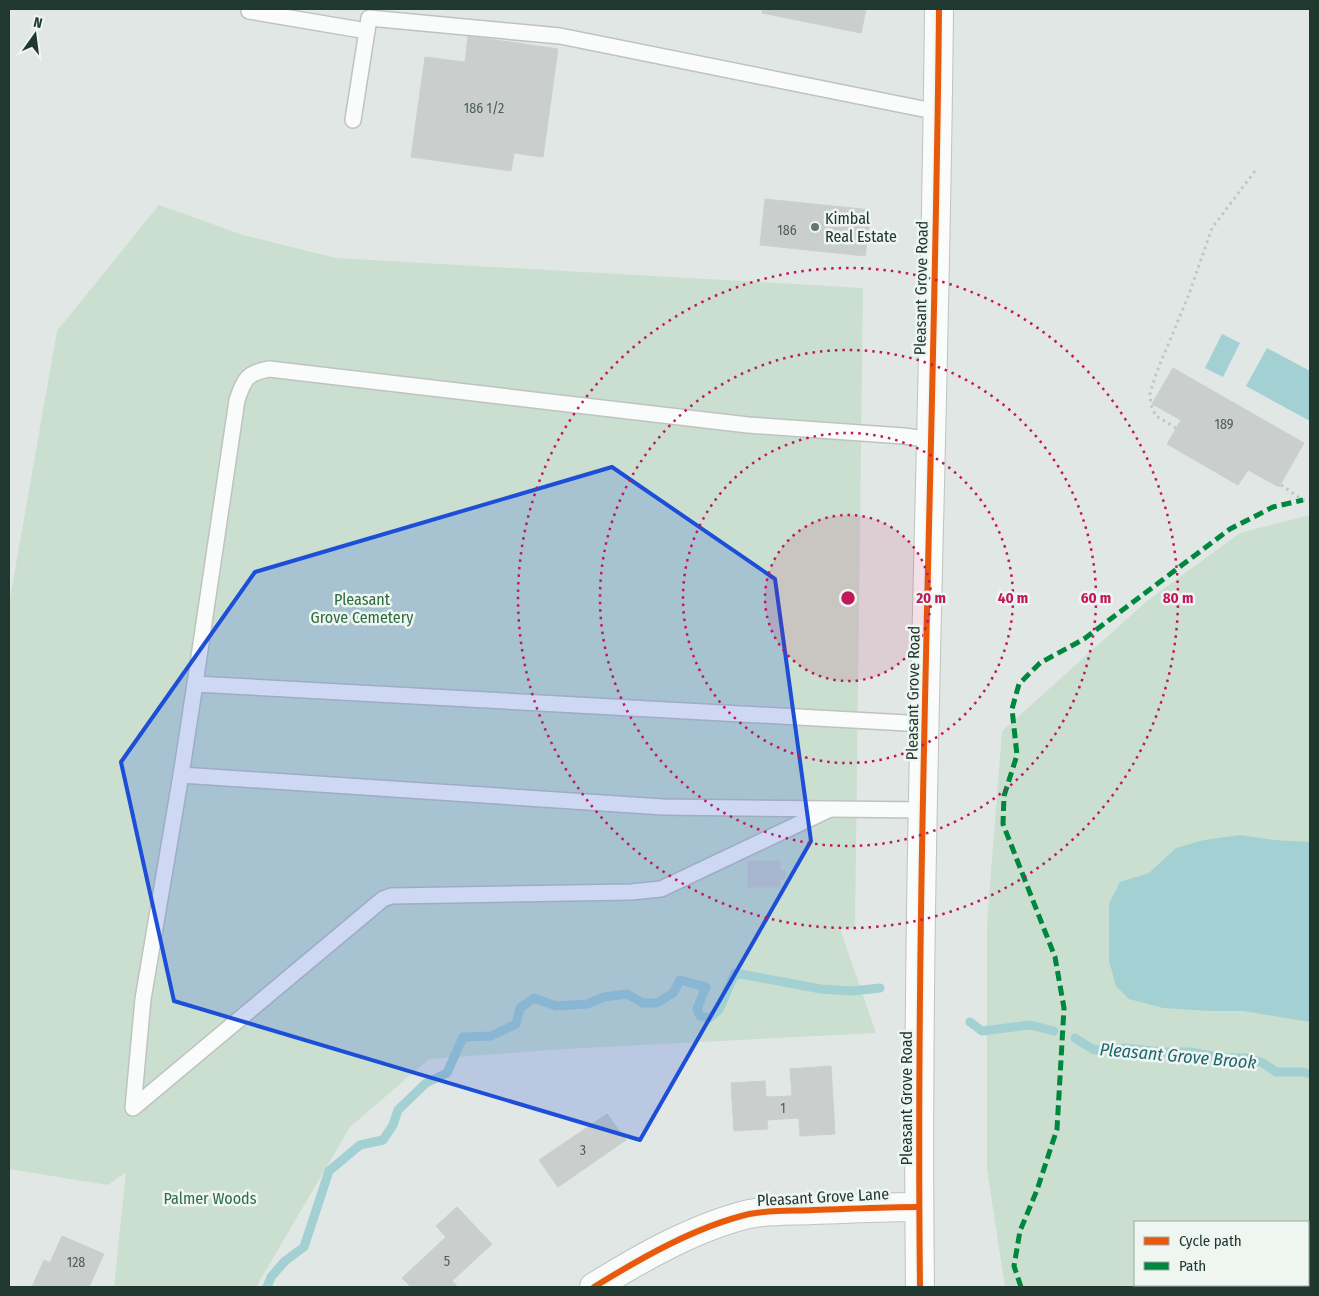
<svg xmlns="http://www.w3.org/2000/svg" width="1319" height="1296" font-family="'Fira Sans Condensed',sans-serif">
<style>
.green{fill:#cadfd0;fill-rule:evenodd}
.water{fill:#a3d0d3}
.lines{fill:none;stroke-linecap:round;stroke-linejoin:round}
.stream{stroke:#a3d0d3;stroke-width:9}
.building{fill:#cacfcd;stroke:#cad0cd}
.service-casing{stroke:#bec3c1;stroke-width:18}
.minor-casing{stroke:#bec3c1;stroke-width:30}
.tertiary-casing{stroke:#bec3c1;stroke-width:30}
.path{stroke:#bfc7c5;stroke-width:3;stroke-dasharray:2.5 4;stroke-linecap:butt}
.service{stroke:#fafbfb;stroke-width:15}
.minor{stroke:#fafbfb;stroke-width:28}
.tertiary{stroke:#fafbfb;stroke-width:28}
.quiet{stroke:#00873e;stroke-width:5;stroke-dasharray:10 5;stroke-linecap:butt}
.cycleway-casing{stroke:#eff6f2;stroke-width:9}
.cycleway{stroke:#e8590c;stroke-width:6}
.marked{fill:#1d4ed8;fill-opacity:0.2;stroke:#1d4ed8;stroke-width:4;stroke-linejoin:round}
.ring{fill:none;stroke:#c2185b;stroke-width:2.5;stroke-dasharray:2.5 5}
.poi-dot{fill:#64756f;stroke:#eff6f2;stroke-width:2}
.labels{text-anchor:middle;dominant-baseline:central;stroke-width:5;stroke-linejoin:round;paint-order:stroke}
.number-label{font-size:14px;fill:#4c5e58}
.poi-label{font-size:16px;fill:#213830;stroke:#eff6f2;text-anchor:start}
.street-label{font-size:16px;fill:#213830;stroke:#eff6f2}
.park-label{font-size:16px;fill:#2e6c42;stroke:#eff6f2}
.water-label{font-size:18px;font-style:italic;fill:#1f6770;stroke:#eff6f2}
.centre{fill:#c2185b;stroke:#eff6f2;stroke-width:2.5}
.ring-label{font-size:15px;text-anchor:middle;font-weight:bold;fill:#c2185b;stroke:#eff6f2;stroke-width:5;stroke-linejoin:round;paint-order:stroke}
</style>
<rect width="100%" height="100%" fill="#e1e7e4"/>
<g class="green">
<polygon points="159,205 243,235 336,258 863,288 855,928 840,929 876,1033 564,1049 429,1059 350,1127 256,1287 114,1287 126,1172 108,1185 9,1169 9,604 57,331"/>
<path d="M1310 515V1287H1005L987 1169V923L1002 731 1147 601 1240 533ZM1135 1222H1308V1285H1135Z"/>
</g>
<g class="water">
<polygon points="1222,334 1240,343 1223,377 1205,368"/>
<polygon points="1267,348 1310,371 1310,421 1246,386"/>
<polygon points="1240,835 1273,840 1310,842 1310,1022 1244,1011 1211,1011 1163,1008 1129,999 1116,986 1109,961 1109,904 1120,882 1149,873 1176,848 1204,840"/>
</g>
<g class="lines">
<g class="stream">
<polyline points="970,1022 982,1031 1030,1025 1054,1031"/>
<polyline points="1075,1038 1094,1050 1125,1048 1161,1052 1190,1052 1225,1058 1248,1058 1263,1063 1276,1072 1303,1072 1310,1074"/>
<polyline points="267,1287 271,1277 285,1261 304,1247 329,1171 360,1145 383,1140 393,1125 398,1110 426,1083 447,1073 463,1037 491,1036 516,1024 520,1008 534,998 556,1006 587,1004 604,997 627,994 643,1003 657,1003 673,993 680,980 706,987 697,1009 700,1016 709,1018 719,1010 735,973 821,989 852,991 880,988"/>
</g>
</g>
<g class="building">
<polygon points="762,9 866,9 861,33 762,13"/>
<polygon points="468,36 558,49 543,157 514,153 511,171 411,157 425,57 465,62"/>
<polygon points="765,199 871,210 865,256 760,245"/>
<polygon points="1173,368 1304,443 1279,487 1248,470 1238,485 1167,444 1181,420 1152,404"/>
<polygon points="748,861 780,861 780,871 785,871 785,879 780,879 780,887 748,887"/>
<polygon points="831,1066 835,1134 800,1136 799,1118 767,1120 768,1129 734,1131 731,1083 765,1081 766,1097 792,1096 790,1069"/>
<polygon points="607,1114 626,1140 558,1187 539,1160"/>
<polygon points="457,1207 492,1244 452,1281 458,1287 411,1287 402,1278 446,1237 436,1226"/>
<polygon points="62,1236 104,1254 89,1287 32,1287 44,1260 50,1263"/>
</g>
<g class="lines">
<defs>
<g id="service">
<polyline points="249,11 367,31"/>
<polyline points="353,120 369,18 560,36 938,112"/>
<polyline points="195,684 181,775 663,807 924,810"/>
<path d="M925 724 195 684 237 400C244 379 247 373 269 369L748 425 904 436 932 440"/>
<polyline points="181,775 143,999 133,1108 383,899 391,896 631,892 661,889 828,810"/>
</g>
<path id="minor" d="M594 1287C641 1258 695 1227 749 1214 769 1210 792 1211 813 1210 848 1209 884 1207 919 1207"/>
<path id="tertiary" d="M920 1287C915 861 935 435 939 9"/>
</defs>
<use href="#service" class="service-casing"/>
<use href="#minor" class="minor-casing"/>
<use href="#tertiary" class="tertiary-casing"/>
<g class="path">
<polyline points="1176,428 1156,416 1151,405 1150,394 1156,374 1189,294 1212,228 1255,171"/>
<polyline points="1281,485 1303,500 1310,499"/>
</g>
<use href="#service" class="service"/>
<use href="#minor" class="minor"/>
<use href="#tertiary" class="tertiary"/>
<polyline class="quiet" points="1021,1287 1014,1266 1020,1231 1037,1190 1057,1129 1064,1008 1055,957 1003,824 1004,796 1017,755 1012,709 1019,684 1040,663 1084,639 1230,529 1273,507 1303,500"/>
<defs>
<g id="cycleway">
<path d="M594 1287C641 1258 695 1227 749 1214 769 1210 792 1211 813 1210 848 1209 884 1207 919 1207"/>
<path d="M920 1287C915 861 935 435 939 9"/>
</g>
</defs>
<use href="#cycleway" class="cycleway-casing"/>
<use href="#cycleway" class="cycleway"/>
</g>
<path class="marked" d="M612 467 775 579 811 841 640 1140 174 1001 121 762 255 572Z"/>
<circle cx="848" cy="598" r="83" fill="#c2185b" fill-opacity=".12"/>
<g class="ring">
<circle cx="848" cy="598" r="83"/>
<circle cx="848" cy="598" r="165"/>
<circle cx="848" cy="598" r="248"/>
<circle cx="848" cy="598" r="330"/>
</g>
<circle class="poi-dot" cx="815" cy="227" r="5"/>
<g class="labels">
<g class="number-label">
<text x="484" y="108">186 1/2</text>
<text x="787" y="230">186</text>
<text x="1224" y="424">189</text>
<text x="783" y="1108">1</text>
<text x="583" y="1150">3</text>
<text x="447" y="1261">5</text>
<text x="76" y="1262">128</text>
</g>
<g class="poi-label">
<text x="825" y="218">Kimbal<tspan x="825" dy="18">Real Estate</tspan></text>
</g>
<g class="street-label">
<text transform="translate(921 288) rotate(-89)">Pleasant Grove Road</text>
<text transform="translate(913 693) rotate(-89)">Pleasant Grove Road</text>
<text transform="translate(906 1098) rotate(-90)">Pleasant Grove Road</text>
<text transform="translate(823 1197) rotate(-3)">Pleasant Grove Lane</text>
</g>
<g class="park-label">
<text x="362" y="599">Pleasant<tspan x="362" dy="18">Grove Cemetery</tspan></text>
<text x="210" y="1198">Palmer Woods</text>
</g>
<g class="water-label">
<text transform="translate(1178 1056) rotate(5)">Pleasant Grove Brook</text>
</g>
</g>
<circle cx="848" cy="598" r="8" class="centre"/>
<g class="ring-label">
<text x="931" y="603">20 m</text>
<text x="1013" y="603">40 m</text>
<text x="1096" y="603">60 m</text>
<text x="1178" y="603">80 m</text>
</g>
<rect width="1319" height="1296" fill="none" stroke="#213830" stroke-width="20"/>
<rect x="1134" y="1221" width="175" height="65" fill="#eff6f2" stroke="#9daaa4"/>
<rect x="1144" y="1237" width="25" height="8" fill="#e8590c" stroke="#9daaa4"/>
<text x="1179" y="1246" font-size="15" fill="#213830">Cycle path</text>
<rect x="1144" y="1262" width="25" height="8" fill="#00873e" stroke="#9daaa4"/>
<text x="1179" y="1271" font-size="15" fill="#213830">Path</text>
<g transform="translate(35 35) rotate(14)" stroke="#eff6f2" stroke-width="4" paint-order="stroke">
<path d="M0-4L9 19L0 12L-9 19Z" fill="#213830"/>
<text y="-8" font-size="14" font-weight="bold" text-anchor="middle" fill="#213830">N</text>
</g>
</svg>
